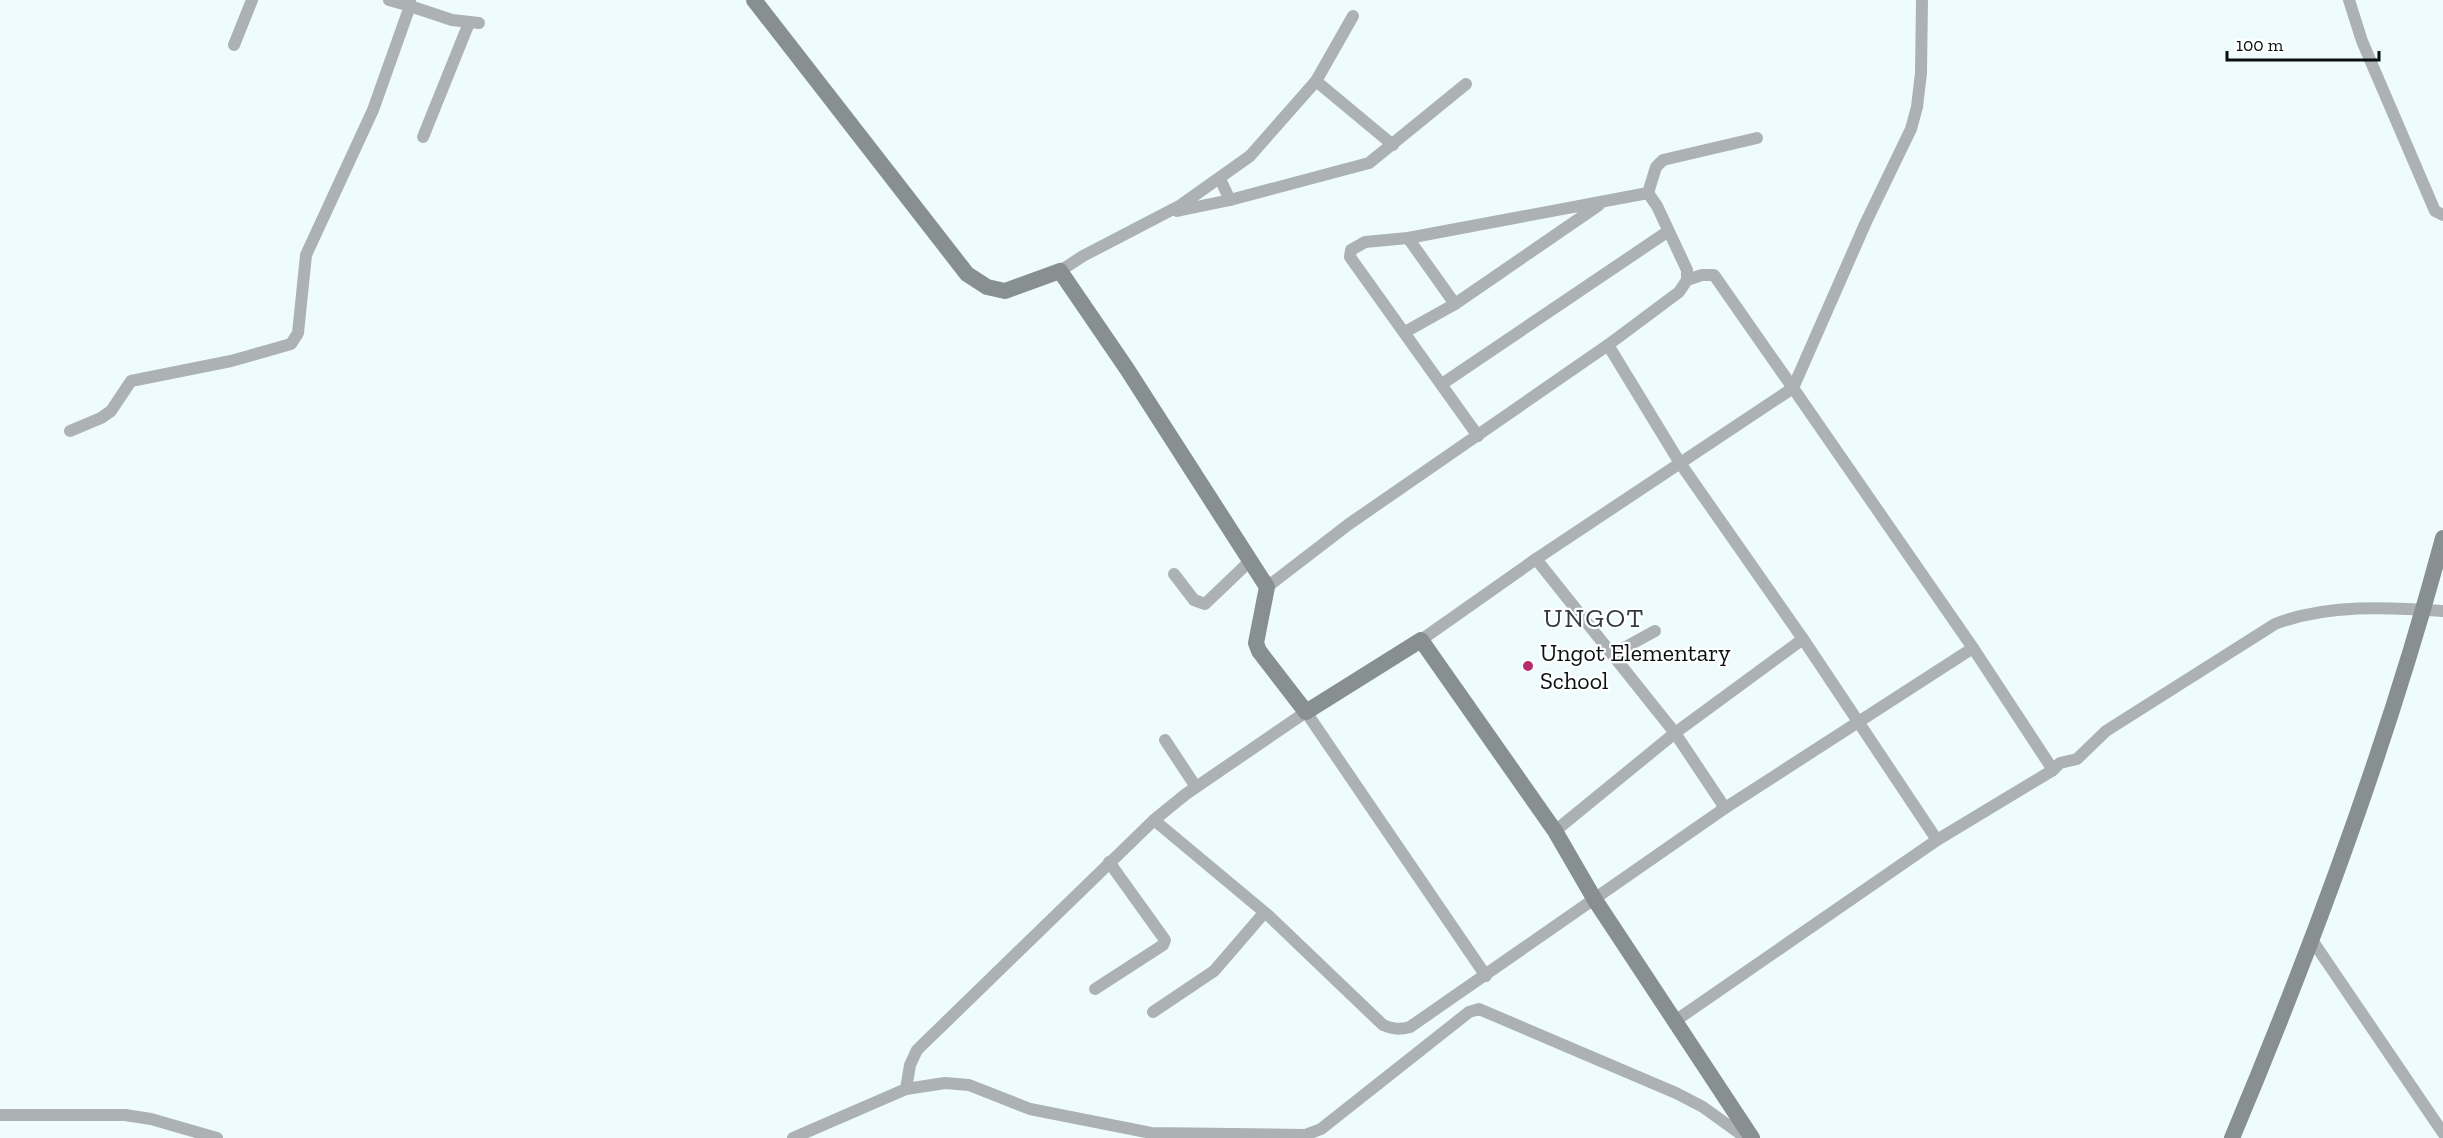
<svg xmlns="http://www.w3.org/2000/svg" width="2443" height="1138" font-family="'Zilla Slab',serif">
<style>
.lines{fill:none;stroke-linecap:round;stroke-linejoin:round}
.street{stroke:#acb2b3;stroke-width:12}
.secondary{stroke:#878f90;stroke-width:16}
.poi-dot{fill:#b62d6b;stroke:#fff;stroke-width:2}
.labels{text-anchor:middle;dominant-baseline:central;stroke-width:4.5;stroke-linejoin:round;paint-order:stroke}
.poi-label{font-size:24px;fill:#0a0f0f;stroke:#fff;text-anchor:start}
.quarter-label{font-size:27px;letter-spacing:1.5px;fill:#323c3e;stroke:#fff}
</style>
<rect width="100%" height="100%" fill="#effcfe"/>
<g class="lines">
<g class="street">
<polyline points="389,0 410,6 410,0"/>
<polyline points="2349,0 2362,41 2435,211 2443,215"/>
<polyline points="234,45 252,0"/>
<polyline points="1316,81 1393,145"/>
<polyline points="423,137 469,23"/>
<polyline points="1220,179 1230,200"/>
<polyline points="1648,193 1656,167 1663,160 1757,138"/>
<polyline points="1177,211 1230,200 1369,163 1466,84"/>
<polyline points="1408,238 1455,304"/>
<polyline points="1060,271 1083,256 1181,205 1250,156 1316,81 1353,16"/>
<polyline points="1687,280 1702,275 1714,275 1793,388"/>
<polyline points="1405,332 1455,304 1599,205"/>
<polyline points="1608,345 1680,463 1803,639 1937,840"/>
<polyline points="1442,384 1667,232"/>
<polyline points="1793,388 1866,222 1911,129 1917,107 1921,73 1922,0"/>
<polyline points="70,431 101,418 111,411 131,381 231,361 291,344 298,333 306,255 373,110 410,6 452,20 479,23"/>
<polyline points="1478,436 1350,257 1351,250 1365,242 1408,238 1648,193"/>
<polyline points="1536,559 1675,733 1725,808"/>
<polyline points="1174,574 1194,600 1205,604 1250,561"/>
<polyline points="1267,587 1349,524 1608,345 1679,292 1687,280 1687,270 1657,206 1648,193"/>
<polyline points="1421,640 1536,559 1793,388 1973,648 2053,770 1937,840 1675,1021"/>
<polyline points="1613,654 1655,631"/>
<polyline points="1165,740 1196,787"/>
<path d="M2053 770 2060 763 2077 759 2106 731 2275 624C2326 604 2389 607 2443 611"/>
<path d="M1154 820 1269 916 1383 1025C1393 1029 1399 1030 1410 1027L1725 808 1973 648"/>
<polyline points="1555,831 1675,733 1803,639"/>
<polyline points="2312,940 2443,1133"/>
<polyline points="1095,989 1163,945 1165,940 1109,862"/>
<polyline points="1153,1012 1214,971 1264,913"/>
<polyline points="906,1089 910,1065 917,1050 1154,820 1186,794 1306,712 1486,976"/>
<polyline points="0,1115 125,1115 151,1119 217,1138"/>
<polyline points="793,1138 906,1089 945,1083 969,1085 1030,1109 1151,1133 1305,1135 1321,1129 1469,1012 1479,1009 1676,1093 1703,1107 1739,1133 1751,1137"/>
</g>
<g class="secondary">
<polyline points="754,0 967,274 987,287 1005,291 1060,271 1127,369 1267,587 1256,643 1259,651 1306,712 1421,640 1555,831 1595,900 1752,1138"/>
<path d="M2232 1138C2314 943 2388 743 2443 538"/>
</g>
</g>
<circle class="poi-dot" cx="1528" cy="666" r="6"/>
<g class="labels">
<g class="poi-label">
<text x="1540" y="652">Ungot Elementary<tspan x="1540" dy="28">School</tspan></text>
</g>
<g class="quarter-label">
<text x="1594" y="618">UNGOT</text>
</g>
</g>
<path d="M2227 51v9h152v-9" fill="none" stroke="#0a0f0f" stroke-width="3"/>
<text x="2236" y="51" font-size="18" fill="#0a0f0f" stroke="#ffffff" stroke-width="4.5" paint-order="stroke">100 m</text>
</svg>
